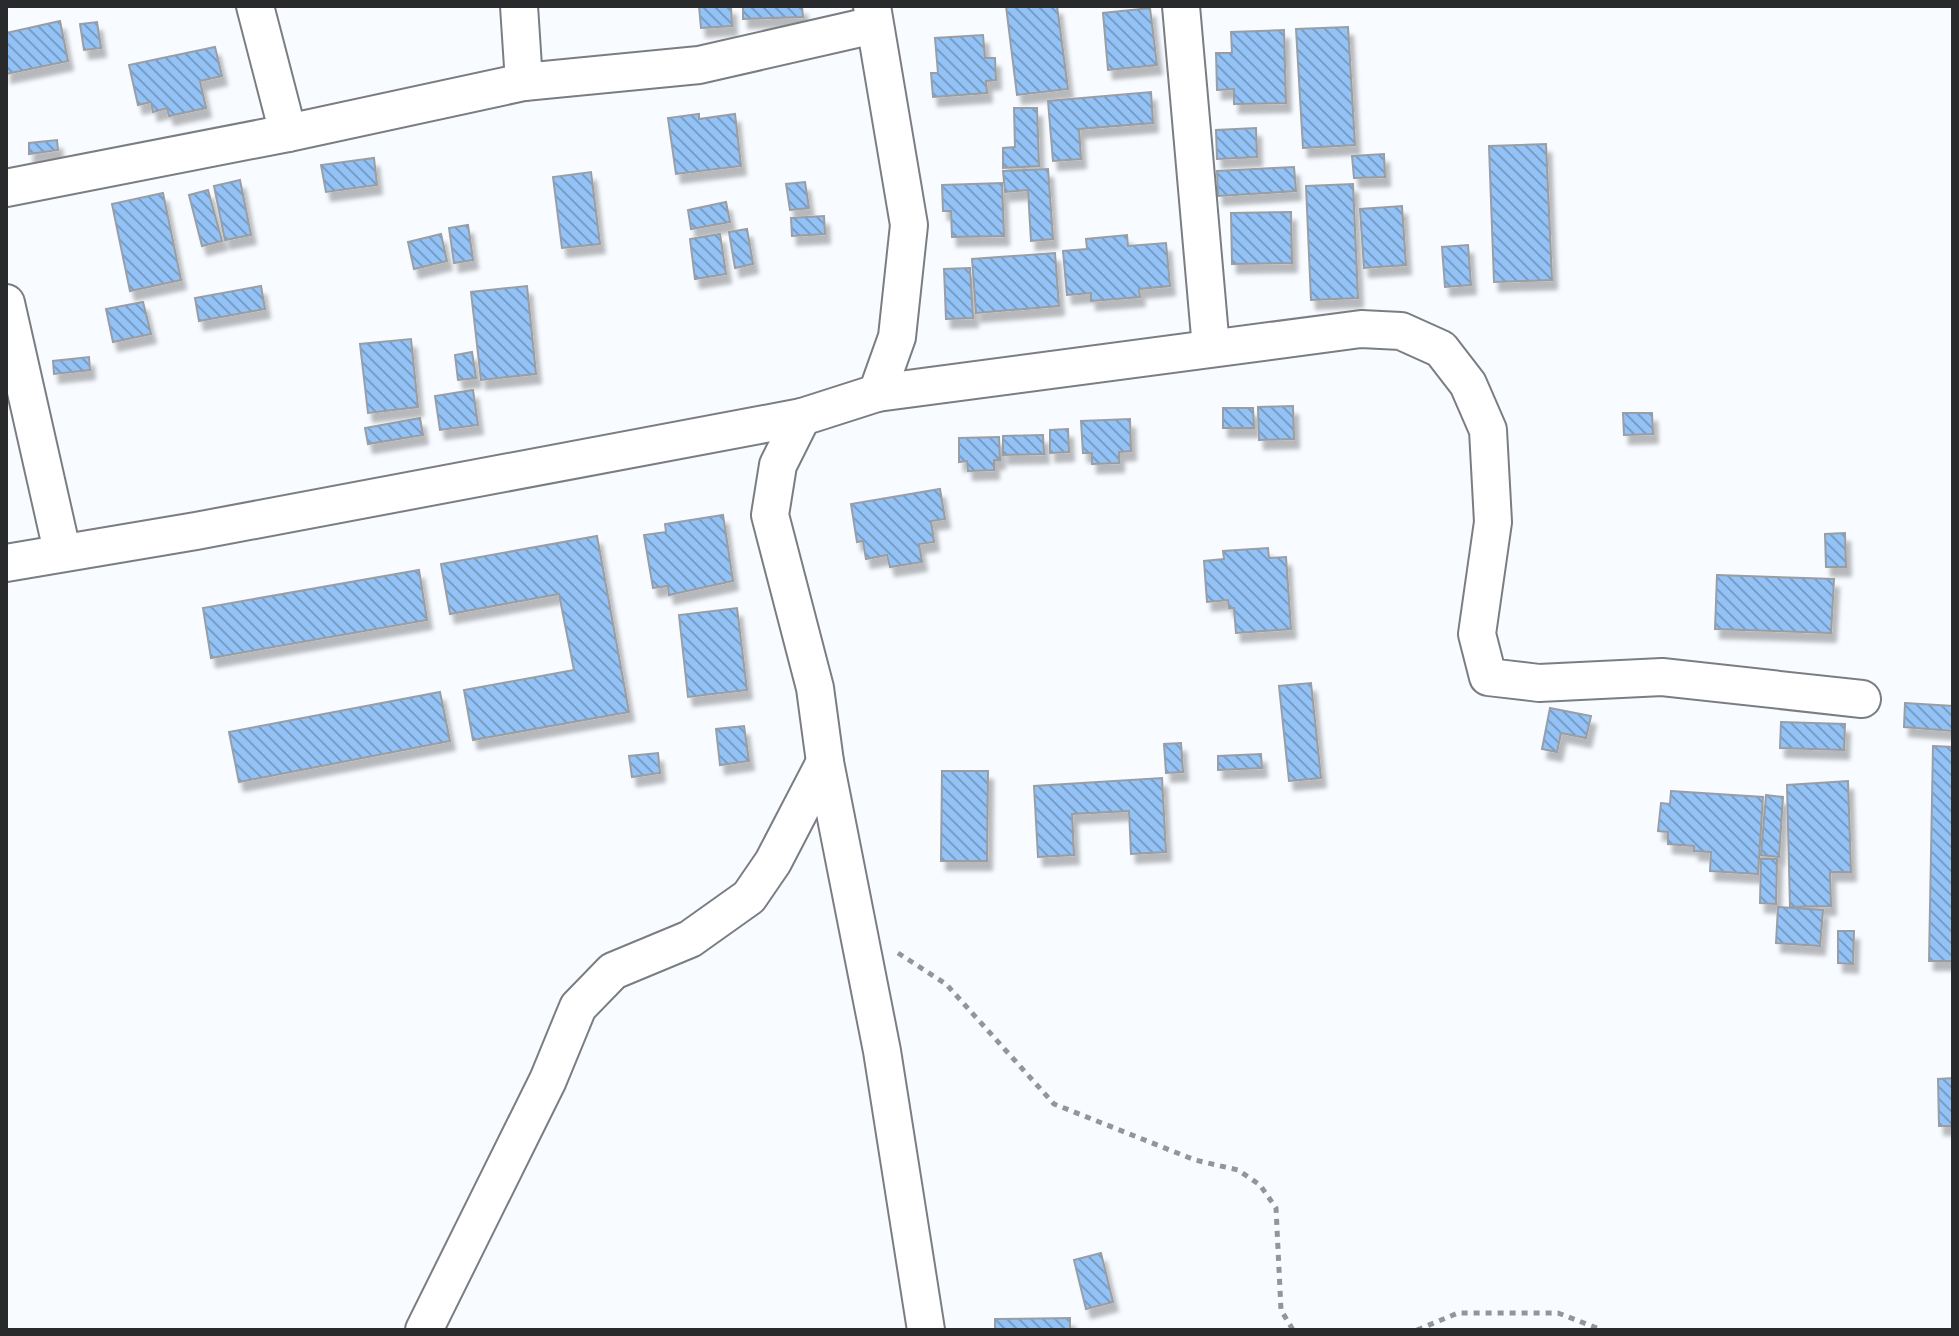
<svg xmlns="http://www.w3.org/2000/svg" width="1959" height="1336" font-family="Mulish,sans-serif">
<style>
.building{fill:url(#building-back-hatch);stroke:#9a9ea3;stroke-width:2;filter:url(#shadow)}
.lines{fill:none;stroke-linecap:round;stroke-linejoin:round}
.minor-casing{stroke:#7a7d82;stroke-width:40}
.path{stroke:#939598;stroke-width:5;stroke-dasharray:6 6;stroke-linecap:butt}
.minor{stroke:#fff;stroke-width:36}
</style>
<defs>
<pattern id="building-back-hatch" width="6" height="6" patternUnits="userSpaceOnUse" patternTransform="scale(2)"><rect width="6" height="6" fill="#93c2f6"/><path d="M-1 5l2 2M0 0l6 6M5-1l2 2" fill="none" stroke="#789ec7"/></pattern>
<filter id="shadow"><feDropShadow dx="5" dy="9" stdDeviation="2" flood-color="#0004"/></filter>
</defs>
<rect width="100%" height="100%" fill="#f8fbff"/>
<g class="building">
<polygon points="699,6 731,6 732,26 701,28"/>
<polygon points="743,6 802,6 803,17 743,19"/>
<polygon points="1006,6 1057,6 1068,89 1017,95"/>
<polygon points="1150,8 1157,65 1108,70 1103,13"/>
<polygon points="60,21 68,61 6,74 6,33"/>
<polygon points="97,22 101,48 84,50 80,24"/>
<polygon points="1348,27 1355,145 1303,148 1296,29"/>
<polygon points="1284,30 1286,103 1234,104 1234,89 1217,90 1216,53 1232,53 1231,32"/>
<polygon points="983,35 985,58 995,58 996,80 986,81 987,93 933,97 931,73 938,73 935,38"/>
<polygon points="215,47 222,76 200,81 206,108 169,116 167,108 153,112 151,102 138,105 129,65"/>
<polygon points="1151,92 1153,123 1079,129 1081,159 1053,161 1048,101"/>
<polygon points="1014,108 1037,108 1039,166 1003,168 1003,148 1015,147"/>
<polygon points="699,114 699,119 735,114 741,166 676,174 668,118"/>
<polygon points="1256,128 1257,157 1217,159 1216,130"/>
<polygon points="57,140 58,150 29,154 29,143"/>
<polygon points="1546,144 1552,280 1494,282 1489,146"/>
<polygon points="1384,154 1385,177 1354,178 1352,156"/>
<polygon points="374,158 377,185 326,192 321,165"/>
<polygon points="1294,167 1296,191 1218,196 1217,171"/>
<polygon points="1048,169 1053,239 1031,241 1028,190 1005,192 1003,171"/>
<polygon points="591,172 600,244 562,248 553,177"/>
<polygon points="240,180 251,235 225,240 214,186"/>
<polygon points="805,182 809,208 790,210 786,184"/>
<polygon points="1002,183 1004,236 952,237 951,211 943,211 942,185"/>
<polygon points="1353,184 1358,298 1311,300 1306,186"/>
<polygon points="208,190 222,241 202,246 189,195"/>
<polygon points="163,193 181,280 130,291 112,204"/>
<polygon points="726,202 730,222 691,229 688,210"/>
<polygon points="1402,206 1406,265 1364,268 1360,209"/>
<polygon points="1291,212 1292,263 1232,264 1231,213"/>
<polygon points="824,216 825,234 792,236 791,218"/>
<polygon points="468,225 473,260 454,263 449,228"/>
<polygon points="747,229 753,264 735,268 729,232"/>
<polygon points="441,234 447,261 414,269 408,242"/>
<polygon points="720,234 726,274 695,279 690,239"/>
<polygon points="1127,235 1128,246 1166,243 1170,286 1139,289 1140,297 1091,301 1091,293 1067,295 1063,251 1087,249 1086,239"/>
<polygon points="1468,245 1471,285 1445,287 1442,247"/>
<polygon points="1055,253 1059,306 976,313 972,259"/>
<polygon points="970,268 973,318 946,319 944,269"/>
<polygon points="261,286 265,309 199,321 195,298"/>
<polygon points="527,286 536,374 481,380 471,292"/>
<polygon points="143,302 151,334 113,342 106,309"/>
<polygon points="411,339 418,407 368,413 360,344"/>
<polygon points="472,352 476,378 458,380 455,355"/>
<polygon points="89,357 90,370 54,374 53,361"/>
<polygon points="473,390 478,425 440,430 435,396"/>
<polygon points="1293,406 1294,439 1259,440 1258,407"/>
<polygon points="1223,408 1253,408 1254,428 1223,428"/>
<polygon points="1623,413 1652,413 1653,434 1624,435"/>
<polygon points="420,418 423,435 368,444 365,428"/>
<polygon points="1130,419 1131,451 1119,452 1119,463 1092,464 1092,453 1083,453 1081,421"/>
<polygon points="1068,429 1069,452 1050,453 1050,430"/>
<polygon points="1043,435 1044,454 1003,455 1003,436"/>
<polygon points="999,437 1000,460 994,460 994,470 968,471 967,461 959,462 959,438"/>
<polygon points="940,489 945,519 931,521 934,542 919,544 922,562 890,567 887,555 866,559 863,541 857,542 851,504"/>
<polygon points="723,515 733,581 669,595 668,586 653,588 644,535 666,532 665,524"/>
<polygon points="1845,533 1846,567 1826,567 1825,534"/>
<polygon points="597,536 629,712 473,740 464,690 574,670 559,594 450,614 441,564"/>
<polygon points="1268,548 1269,558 1286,557 1291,629 1236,633 1234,608 1229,608 1228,600 1207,602 1204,561 1224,559 1223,551"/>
<polygon points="419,570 427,620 211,658 203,608"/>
<polygon points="1717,575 1834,579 1831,633 1715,629"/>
<polygon points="737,608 747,690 688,697 679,615"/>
<polygon points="1311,683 1321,778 1289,781 1279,686"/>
<polygon points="440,692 450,741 239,782 229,732"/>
<polygon points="1905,703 1953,706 1953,731 1904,727"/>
<polygon points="1550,708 1591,716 1586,738 1561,733 1557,752 1542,749"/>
<polygon points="1781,722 1845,724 1844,750 1780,748"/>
<polygon points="744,726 749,761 720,765 716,729"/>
<polygon points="1181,743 1183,772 1166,773 1164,744"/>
<polygon points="1933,746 1953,747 1953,961 1929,961"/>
<polygon points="658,753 660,773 632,777 629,756"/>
<polygon points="1261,754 1262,768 1218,770 1218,756"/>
<polygon points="942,771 988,771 987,861 941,861"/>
<polygon points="1162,778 1166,852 1131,854 1129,811 1072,814 1074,855 1038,857 1034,786"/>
<polygon points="1848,781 1851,872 1830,872 1831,906 1790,907 1787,785"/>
<polygon points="1671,791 1763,797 1758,874 1710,871 1711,852 1694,851 1694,846 1668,844 1668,832 1658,831 1661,803 1670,804"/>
<polygon points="1766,795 1783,797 1779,857 1761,855"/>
<polygon points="1761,859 1777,859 1776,904 1760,903"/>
<polygon points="1778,907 1823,910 1820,946 1776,943"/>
<polygon points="1838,931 1854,931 1853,964 1838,963"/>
<polygon points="1953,1078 1953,1126 1939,1126 1938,1079"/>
<polygon points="1101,1253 1113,1302 1086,1309 1074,1260"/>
<polygon points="1070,1318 1070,1330 995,1330 995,1319"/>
</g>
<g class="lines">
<defs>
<g id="minor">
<polyline points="255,6 288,133"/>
<polyline points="519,6 524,82"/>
<polyline points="872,6 909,225 897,337 877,393 802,417 778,465 770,515 815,688 825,762 882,1051 926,1330"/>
<polyline points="1181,6 1211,348"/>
<polyline points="6,188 288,133 524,82 699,65 874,25"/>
<polyline points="6,303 62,551"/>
<polyline points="877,393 1361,329 1401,331 1441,349 1468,384 1488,430 1493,522 1477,634 1488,677 1539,683 1662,677 1862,699"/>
<polyline points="6,563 196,531 802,417"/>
<polyline points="424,1330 548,1080 578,1007 613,971 690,939 749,897 773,862 825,762"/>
</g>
</defs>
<use href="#minor" class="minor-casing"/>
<g class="path">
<polyline points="898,953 946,984 1054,1104 1195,1160 1238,1170 1260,1185 1276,1208 1281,1310 1293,1330"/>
<polyline points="1417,1330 1458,1313 1558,1313 1602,1330"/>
</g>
<use href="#minor" class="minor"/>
</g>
<rect width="1959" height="1336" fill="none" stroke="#292a2c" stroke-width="16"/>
</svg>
